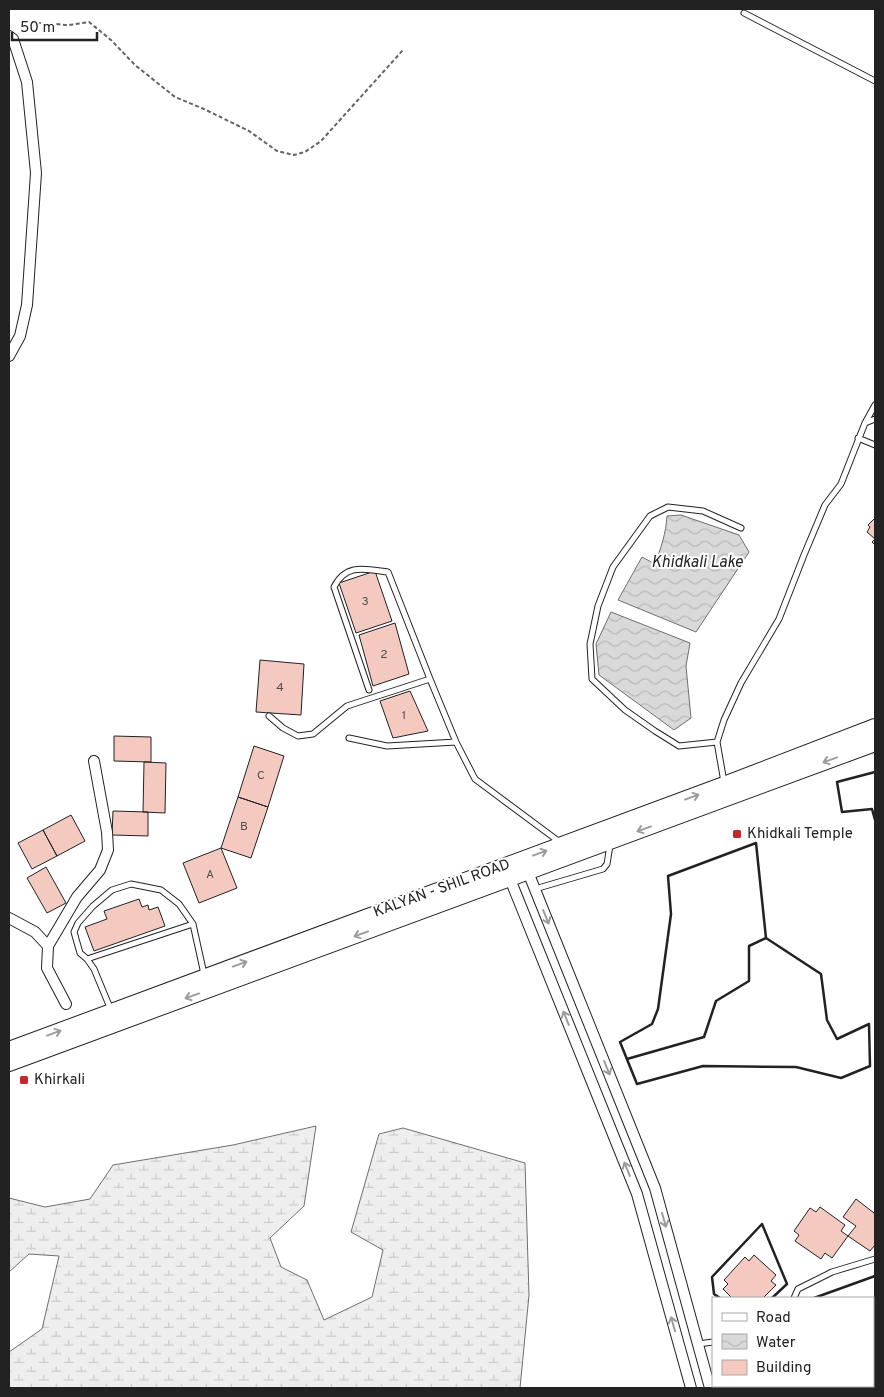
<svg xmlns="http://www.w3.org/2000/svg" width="884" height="1397" viewBox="0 0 884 1397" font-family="Overpass,sans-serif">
	<defs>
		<pattern id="wetland-marsh" width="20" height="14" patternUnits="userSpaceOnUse" patternTransform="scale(1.25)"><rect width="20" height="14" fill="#eee"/><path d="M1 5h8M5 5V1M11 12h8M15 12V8" fill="none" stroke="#ccc"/></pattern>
		<pattern id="water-waves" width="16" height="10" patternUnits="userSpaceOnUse" patternTransform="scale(1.25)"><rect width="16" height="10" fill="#d9d9d9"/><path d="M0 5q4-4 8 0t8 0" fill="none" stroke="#bababa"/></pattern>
	</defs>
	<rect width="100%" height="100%" fill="#fff"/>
	<path fill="url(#wetland-marsh)" stroke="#6f6f6f" d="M316,1126L304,1206L270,1238L281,1267L307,1280L324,1320L372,1297L383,1250L351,1232L379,1134L403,1128L525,1163L529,1295L520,1388H9V1352L42,1329L59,1256L29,1254L9,1272V1198L45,1207L90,1199L113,1165L233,1145Z"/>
	<path fill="url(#water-waves)" stroke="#6f6f6f" d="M681,515L739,535L749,552L696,632L618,600L642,557L655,564C661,548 666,533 667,516Z
		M611,612L690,643L686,666L691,718L674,730L599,675L596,644Z"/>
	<path fill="#f3c9c0" stroke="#222" d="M875,518V545L872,542L875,539L867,532L870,527L868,525Z
		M375,571L392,621L356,633L339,583Z
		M395,623L409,674L373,686L359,635Z
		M260,660L304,664L301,715L256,712Z
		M410,691L428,731L393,738L380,701Z
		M114,736L151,737V762L114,761Z
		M254,746L284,756L268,807L238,797Z
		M144,762L166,763L165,813L143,812Z
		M238,797L268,807L251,858L221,848Z
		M113,811L148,812V836L112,835Z
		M71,815L85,841L57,856L43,830Z
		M43,830L57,856L32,869L18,843Z
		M221,848L237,888L199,903L183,863Z
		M46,867L66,903L47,913L27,878Z
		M139,899L142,907L148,905L149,910L158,907L165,926L94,951L85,927L107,919L104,911Z
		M856,1199L874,1213L875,1211V1245L870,1251L848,1236L856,1226L843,1217Z
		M820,1207L845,1225L841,1231L848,1236L832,1258L825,1253L821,1259L795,1241L799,1235L794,1231L810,1208L816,1212Z
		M754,1255L776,1275L771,1281L776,1285L763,1298H732L723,1289L728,1284L724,1280L745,1257L749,1261Z"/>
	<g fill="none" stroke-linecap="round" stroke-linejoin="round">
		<g stroke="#222" stroke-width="7">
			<path id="service" d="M744,13L875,81
				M865,423L875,419
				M858,438L875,445
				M369,690L334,587C346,563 365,569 388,572L430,679L456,742
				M269,716L283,728L298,736L313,734L347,706L430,679
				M349,738L387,746L456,742L475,779L561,843
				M717,742L679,746L655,731L625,710L592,679L590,644L598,606L613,567L650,516L668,507L703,511L741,528
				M724,782L717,742L724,720L741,683L779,619L804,555L825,505L841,484L865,423L875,405
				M535,889L603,869L607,864L610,845
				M87,959L193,924
				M111,1010L94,969L87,959L80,953L74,932L78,923L93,906L112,890L131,884L161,890L179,904L193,924L204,974
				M794,1298L798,1289L832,1272L875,1259
				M698,1344L713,1342
				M825,1386L826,1388"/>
		</g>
		<g stroke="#222" stroke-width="12">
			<path id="minor" d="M9,36L13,39L27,82L36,173L27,305L20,336L9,356
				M528,872L655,1188L710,1388
				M510,879L637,1194L691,1388
				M9,918L35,932L48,946
				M66,1004L47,968L48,946L77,897L100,870L108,850L107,832L94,761"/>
		</g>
		<g stroke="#222" stroke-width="18">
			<path id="primary" d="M9,1050L724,785L875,727
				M9,1063L875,743"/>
		</g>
		<path stroke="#646464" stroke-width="2" stroke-dasharray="4 2.5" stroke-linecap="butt" d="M20,32C32,18 50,24 65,25C73,25 81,23 89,22L111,40L135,65L175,97L204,109L249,131L277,151L294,155L305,152L321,141L403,50"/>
		<use href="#service" stroke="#fff" stroke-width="5"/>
		<use href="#minor" stroke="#fff" stroke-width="10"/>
		<use href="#primary" stroke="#fff" stroke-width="16"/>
		<path stroke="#222" stroke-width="2.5" d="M875,772L837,782L842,812L872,809L875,820
			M756,843L766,938L821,974L827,1020L837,1039L869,1024L870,1066L841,1078L796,1067L703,1066L637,1084L620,1042L652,1024L658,1009L671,914L668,876Z
			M627,1059L704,1037L716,1001L749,981V946L766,938
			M720,1298L714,1294L712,1277L762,1224L787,1284L772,1298
			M814,1298L875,1276
			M873,1346L875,1343
			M873,1378H875
			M839,1386L840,1388"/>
	</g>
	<defs><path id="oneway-shaft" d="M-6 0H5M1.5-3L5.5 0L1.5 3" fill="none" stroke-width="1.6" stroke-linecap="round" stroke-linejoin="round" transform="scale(1.25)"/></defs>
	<g stroke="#9c9c9c">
		<use href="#oneway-shaft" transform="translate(830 760) rotate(160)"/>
		<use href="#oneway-shaft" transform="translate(692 797) rotate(-20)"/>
		<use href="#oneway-shaft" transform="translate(644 829) rotate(160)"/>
		<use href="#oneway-shaft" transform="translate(540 853) rotate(-20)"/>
		<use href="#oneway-shaft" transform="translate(546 917) rotate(68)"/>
		<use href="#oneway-shaft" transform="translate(361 934) rotate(160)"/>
		<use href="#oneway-shaft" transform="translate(240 964) rotate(-20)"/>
		<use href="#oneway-shaft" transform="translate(192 996) rotate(160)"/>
		<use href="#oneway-shaft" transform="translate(566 1018) rotate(-112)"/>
		<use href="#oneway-shaft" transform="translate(54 1033) rotate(-20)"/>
		<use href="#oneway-shaft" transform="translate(607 1068) rotate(68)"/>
		<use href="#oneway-shaft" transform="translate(627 1169) rotate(-112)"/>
		<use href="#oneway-shaft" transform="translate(664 1220) rotate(74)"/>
		<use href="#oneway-shaft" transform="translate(673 1324) rotate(-106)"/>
	</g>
	<g fill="#c62828" stroke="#fff" stroke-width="2">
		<rect x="732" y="829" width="10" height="10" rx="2.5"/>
		<rect x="19" y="1075" width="10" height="10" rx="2.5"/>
	</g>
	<g text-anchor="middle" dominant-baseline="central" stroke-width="4" stroke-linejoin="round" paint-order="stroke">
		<g font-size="12" fill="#564c4a">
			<text x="365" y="602">3</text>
			<text x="384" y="655">2</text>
			<text x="280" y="688">4</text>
			<text x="404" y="716">1</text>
			<text x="261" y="776">C</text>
			<text x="244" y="827">B</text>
			<text x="210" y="875">A</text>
		</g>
		<g font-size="15" fill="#222" stroke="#fff" text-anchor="start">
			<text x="747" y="834">Khidkali Temple</text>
			<text x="34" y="1080">Khirkali</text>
		</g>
		<g font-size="15" fill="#222" stroke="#fff">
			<text transform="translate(442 889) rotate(-20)">KALYAN - SHIL ROAD</text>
		</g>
		<g font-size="16" font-style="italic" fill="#222" stroke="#fff">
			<text x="697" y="563">Khidkali Lake</text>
		</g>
	</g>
	<rect width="884" height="1397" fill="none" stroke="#222222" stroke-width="20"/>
	<rect x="712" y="1297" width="162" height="90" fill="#ffffff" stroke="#a7a7a7"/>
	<rect x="722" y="1313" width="25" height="8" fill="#ffffff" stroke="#a7a7a7"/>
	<text x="756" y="1322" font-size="15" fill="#222222">Road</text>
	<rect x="722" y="1334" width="25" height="15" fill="url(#water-waves)" stroke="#a7a7a7"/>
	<text x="756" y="1347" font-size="15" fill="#222222">Water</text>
	<rect x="722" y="1360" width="25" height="15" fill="#f3c9c0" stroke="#a7a7a7"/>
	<text x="756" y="1372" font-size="15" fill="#222222">Building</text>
	<path d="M12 32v8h85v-8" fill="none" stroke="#222222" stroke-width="2.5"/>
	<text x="20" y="32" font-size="15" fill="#222222" stroke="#ffffff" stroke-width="4" paint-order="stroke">50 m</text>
</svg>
